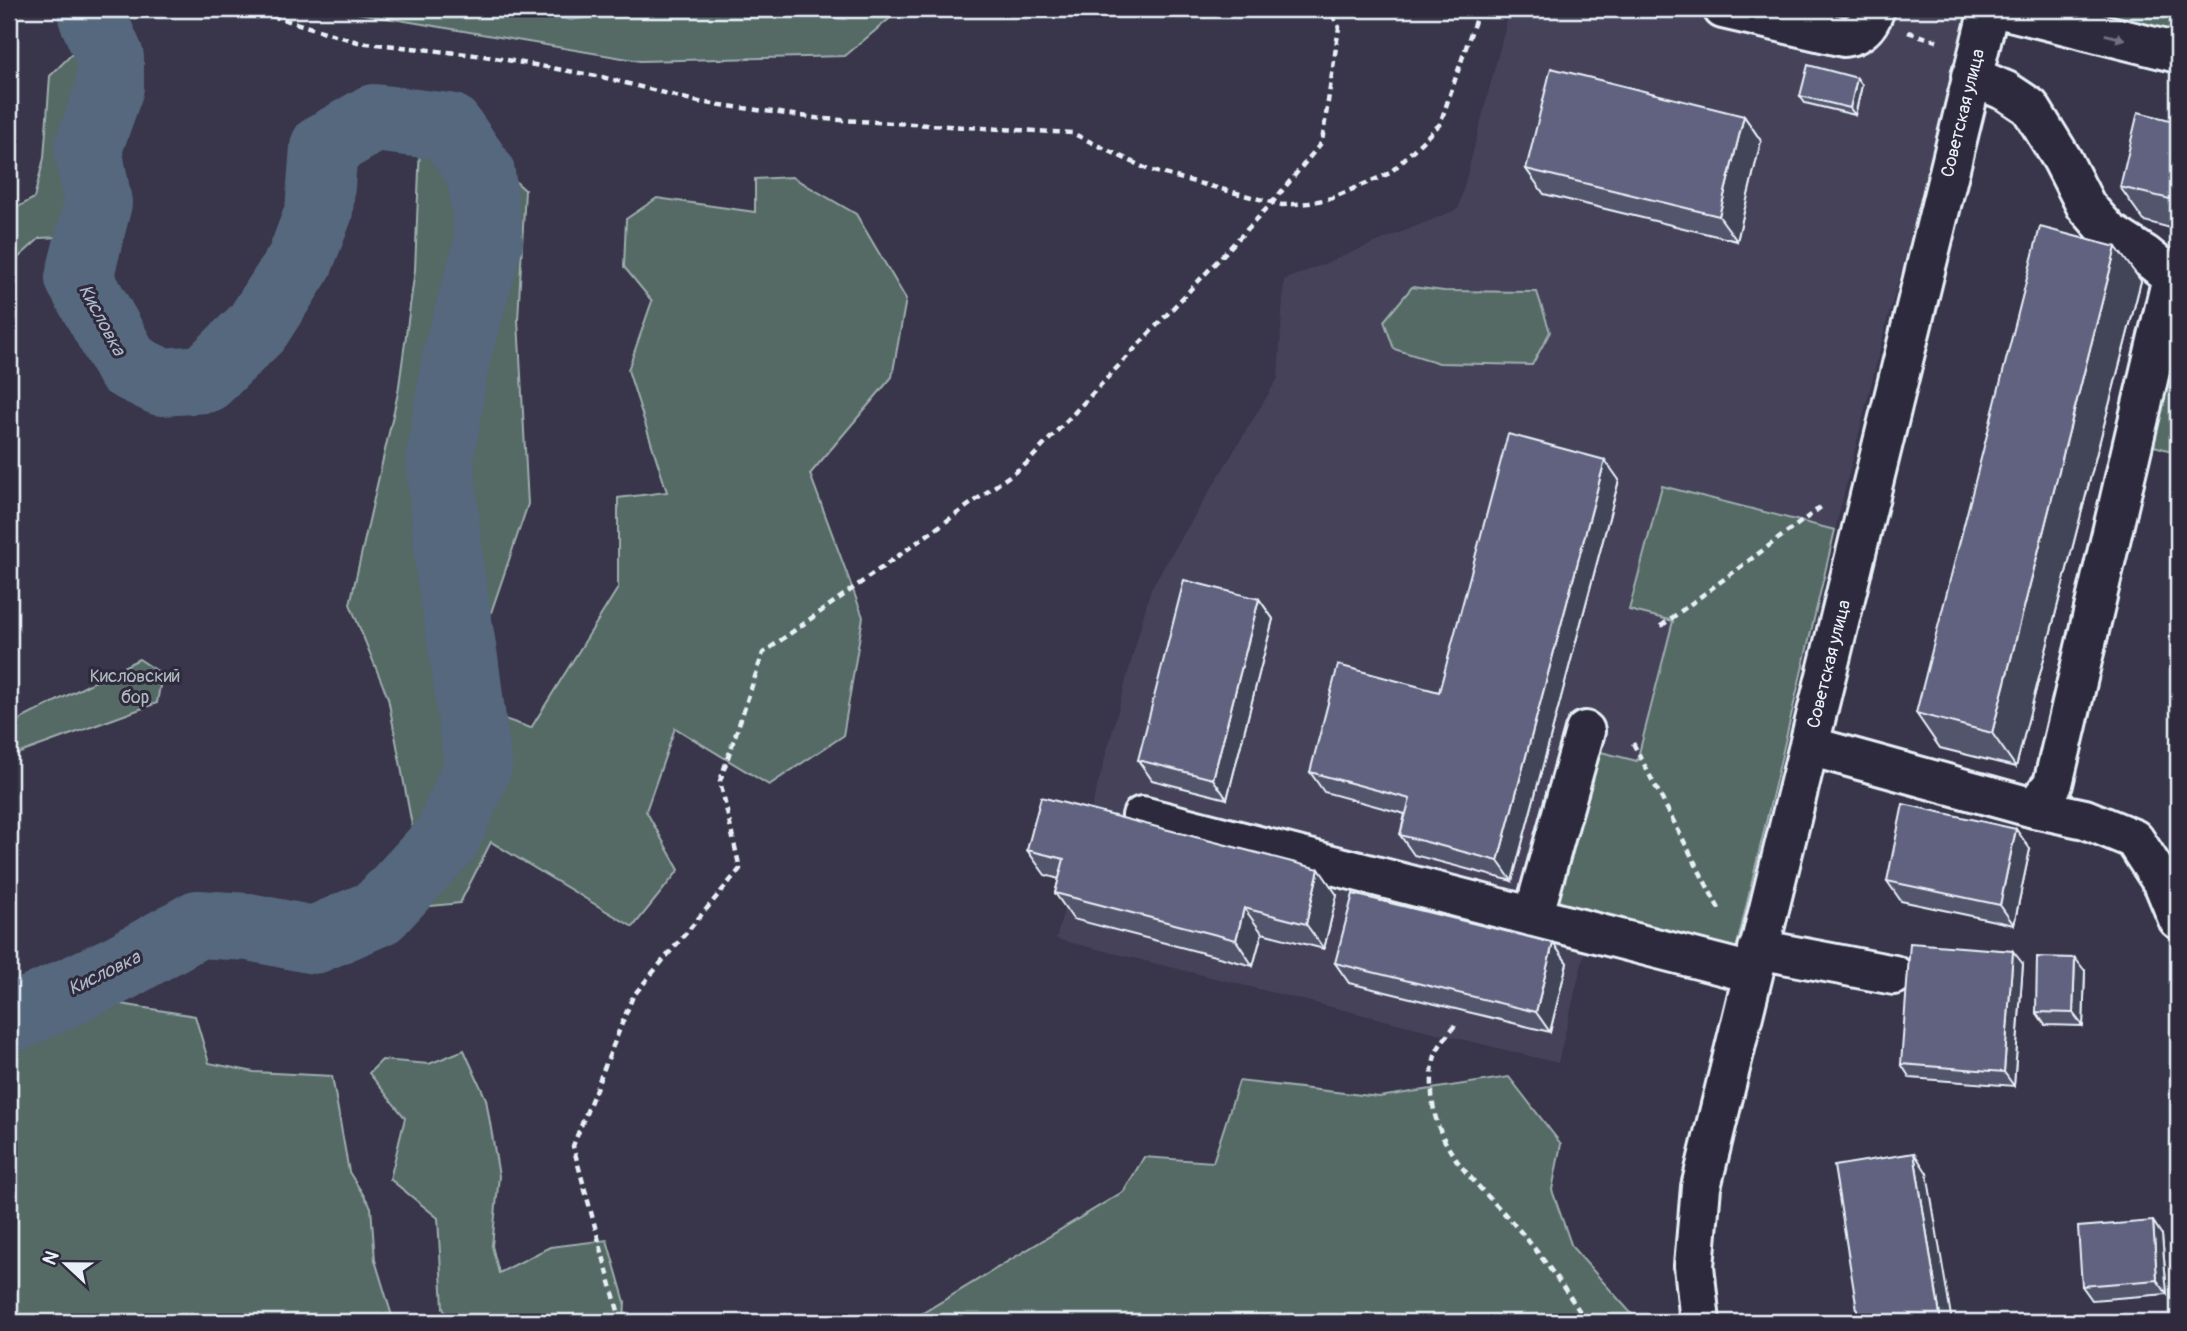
<svg xmlns="http://www.w3.org/2000/svg" width="2187" height="1331" viewBox="0 0 2187 1331" font-family="Pangolin,sans-serif">
	<rect width="100%" height="100%" fill="#39354a"/>
	<filter id="ink" filterUnits="userSpaceOnUse"><feTurbulence type="fractalNoise" baseFrequency=".0143" numOctaves="2"/><feDisplacementMap in="SourceGraphic" scale="14" xChannelSelector="R" yChannelSelector="G"/><feConvolveMatrix kernelMatrix="1 2 1 2 8 2 1 2 1" color-interpolation-filters="sRGB"/></filter>
	<g filter="url(#ink)">
		<path fill="#45425a" d="M1510,9H1955L1963,21L1964,36L1961,58L1886,325L1835,530L1735,954L1593,918L1558,1063L1056,939L1151,588L1278,378L1284,280L1458,209Z"/>
		<path fill="#546a65" stroke="#9eaeae" stroke-width="2" d="M346,9H901L845,56L640,61L358,13Z
			M2083,9H2178V32Z
			M72,54L96,72L78,236L40,238L9,266V212L34,198L44,158L50,76Z
			M449,122L525,190L518,320L528,504L480,645L484,712L531,728L618,588V498L667,492L628,370L652,301L624,267L626,219L657,198L755,212V179L792,177L856,214L906,299L892,377L810,474L863,617L843,736L769,785L675,728L646,811L679,870L633,927L491,842L460,903L422,907L421,873L388,698L350,604L398,393L415,270L420,145Z
			M1412,287L1444,291L1537,292L1550,332L1532,365L1439,363L1394,349L1384,321Z
			M2178,316V453L2144,443Z
			M1662,486L1835,530L1735,954L1553,907L1593,750L1637,761L1673,621L1629,610Z
			M139,659L162,674L157,703L9,757V725Z
			M102,1001L195,1016L209,1063L254,1072L332,1076L349,1172L371,1207L375,1260L392,1316L398,1322H9V1043L46,1029Z
			M464,1050L486,1099L499,1176L492,1246L499,1273L550,1247L607,1240L625,1302L624,1322H449L443,1308L438,1218L390,1179L405,1118L369,1073L382,1060L429,1064Z
			M1509,1077L1561,1144L1552,1190L1572,1247L1639,1322H908L1124,1191L1144,1157L1213,1162L1239,1081L1379,1097Z"/>
		<path fill="#54677e" stroke="#8f9eaf" stroke-width="2" d="M520,9H643L571,20Z
			M695,9H837L845,19L782,13Z"/>
		<g fill="none" stroke-linecap="round" stroke-linejoin="round">
			<path stroke="#54677e" stroke-width="68" d="M9,1018L18,1016L120,968L198,924L249,927L314,940L379,912L447,838L478,766L465,665L450,572L440,459L456,357L489,242L481,173L449,127L374,118L324,147L319,211L300,261L257,328L205,379L161,382L128,366L79,278L98,203L88,149L110,87V57L92,16L93,9"/>
			<g stroke="#e8f1f8" stroke-width="44">
				<path id="minor" d="M1723,9L1844,37C1861,35 1869,25 1875,9
					M2002,9L2178,53
					M1971,76L2006,91L2030,107L2062,159L2086,206L2109,232L2145,255L2172,277
					M1809,746L2034,808L2085,819L2134,839L2164,885L2178,919
					M2034,808L2053,784L2172,277L2178,279
					M1142,816L1752,973
					M1533,917L1585,731
					M1758,949L1894,975
					M1700,1322L1694,1266L1701,1187L1989,9"/>
			</g>
			<path stroke="#e8f1f8" stroke-width="4.5" stroke-dasharray="7 5" stroke-linecap="butt" d="M249,9L358,42L484,56L602,77L699,102L823,119L1072,133L1149,170L1282,205L1309,203L1332,198L1390,173L1440,124L1479,9
				M1908,32L1937,41
				M1661,626L1821,507
				M1633,743L1720,911
				M1455,1025C1449,1034 1438,1045 1435,1056C1431,1068 1432,1081 1432,1094C1435,1155 1484,1188 1520,1231C1545,1260 1566,1291 1587,1322
				M621,1322L573,1146L633,996L740,869L720,781L763,653L1026,464L1272,203L1322,142L1339,27L1329,9"/>
			<use href="#minor" stroke="#2f2a3d" stroke-width="38"/>
		</g>
		<path fill="#53546d" stroke="#e8f1f8" stroke-width="2" d="M1862,85L1855,115L1805,103L1800,96Z
			M1744,116L1761,141L1737,241L1544,194L1526,169Z
			M2178,122V230L2144,221L2120,187Z
			M2141,281L2016,767L1940,748L1916,713Z
			M1619,480L1512,881L1414,855L1400,835L1405,814L1324,792L1310,772L1439,692Z
			M1259,599L1273,619L1227,799L1152,780L1138,760Z
			M2030,849L2014,925L1901,901L1887,881Z
			M1027,850L1337,895L1324,949L1262,933L1253,966L1073,919L1055,893L1059,879L1045,875Z
			M1553,943L1567,963L1550,1032L1349,983L1335,963Z
			M2023,964L2014,1086L1910,1078L1901,1064Z
			M2085,971L2083,1026L2045,1025L2036,1012Z
			M2162,1235L2167,1294L2092,1300L2082,1286Z"/>
		<path fill="#434559" stroke="#e8f1f8" stroke-width="2" d="M1857,78L1862,85L1855,115L1850,108Z
			M1744,116L1761,141L1737,241L1719,216Z
			M2116,247L2141,281L2016,767L1992,733Z
			M1605,460L1619,480L1512,881L1498,861Z
			M1259,599L1273,619L1227,799L1213,779Z
			M2016,829L2030,849L2014,925L2000,905Z
			M1319,869L1337,895L1324,949L1306,924Z
			M1244,908L1262,933L1253,966L1236,940Z
			M1553,943L1567,963L1550,1032L1536,1012Z
			M2013,951L2023,964L2014,1086L2004,1072Z
			M2075,958L2085,971L2083,1026L2073,1013Z
			M1914,1153L1927,1173L1952,1322H1941Z
			M2153,1221L2162,1235L2167,1294L2157,1280Z"/>
		<path fill="#60627f" stroke="#e8f1f8" stroke-width="2" d="M1808,65L1857,78L1850,108L1800,96Z
			M1551,68L1744,116L1719,216L1526,169Z
			M2138,112L2178,122V201L2120,187Z
			M2040,227L2116,247L1992,733L1916,713Z
			M1508,434L1605,460L1498,861L1400,835L1410,799L1310,772L1338,665L1439,692Z
			M1184,580L1259,599L1213,779L1138,760Z
			M1041,797L1319,869L1306,924L1244,908L1236,940L1055,893L1064,859L1027,850Z
			M1903,804L2016,829L2000,905L1887,881Z
			M1353,894L1553,943L1536,1012L1335,963Z
			M1910,943L2013,951L2004,1072L1901,1064Z
			M2037,957L2075,958L2073,1013L2036,1012Z
			M1914,1153L1941,1322H1859L1834,1166Z
			M2153,1221L2157,1280L2082,1286L2078,1227Z"/>
		<defs><path id="oneway-solid" d="M-6-.8H1V-3.2L6.5 0L1 3.2V.8H-6Z" transform="scale(1.75)"/></defs>
		<use fill="#70707e" href="#oneway-solid" transform="translate(2115 37) rotate(14)"/>
	</g>
	<g text-anchor="middle" dominant-baseline="central" stroke-width="6" stroke-linejoin="round" paint-order="stroke">
		<g font-size="18" fill="#e8f1f8" stroke="#2f2a3d">
			<text transform="translate(1963 113) rotate(-76)">Советская улица</text>
			<text transform="translate(1829 664) rotate(-76)">Советская улица</text>
		</g>
		<g font-size="18" fill="#adbbbd" stroke="#2f2a3d">
			<text x="135" y="676">Кисловский<tspan x="135" dy="21">бор</tspan></text>
		</g>
		<g font-size="19" font-style="italic" fill="#adbac7" stroke="#2f2a3d">
			<text transform="translate(102 320) rotate(62)">Кисловка</text>
			<text transform="translate(104 973) rotate(-26)">Кисловка</text>
		</g>
	</g>
	<rect width="2187" height="1331" fill="none" stroke="#2f2a3d" stroke-width="35"/>
	<rect x="18" y="18" width="2152" height="1296" fill="none" stroke="#e8f1f8" stroke-width="2.5" filter="url(#ink)"/>
	<g transform="translate(66 1264) rotate(292)" stroke="#2f2a3d" stroke-width="5" paint-order="stroke">
	<path d="M0-5L12 26L0 18L-12 26Z" fill="#e8f1f8"/>
	<text y="-10" font-size="19" font-weight="bold" text-anchor="middle" fill="#e8f1f8">N</text>
	</g>
</svg>
